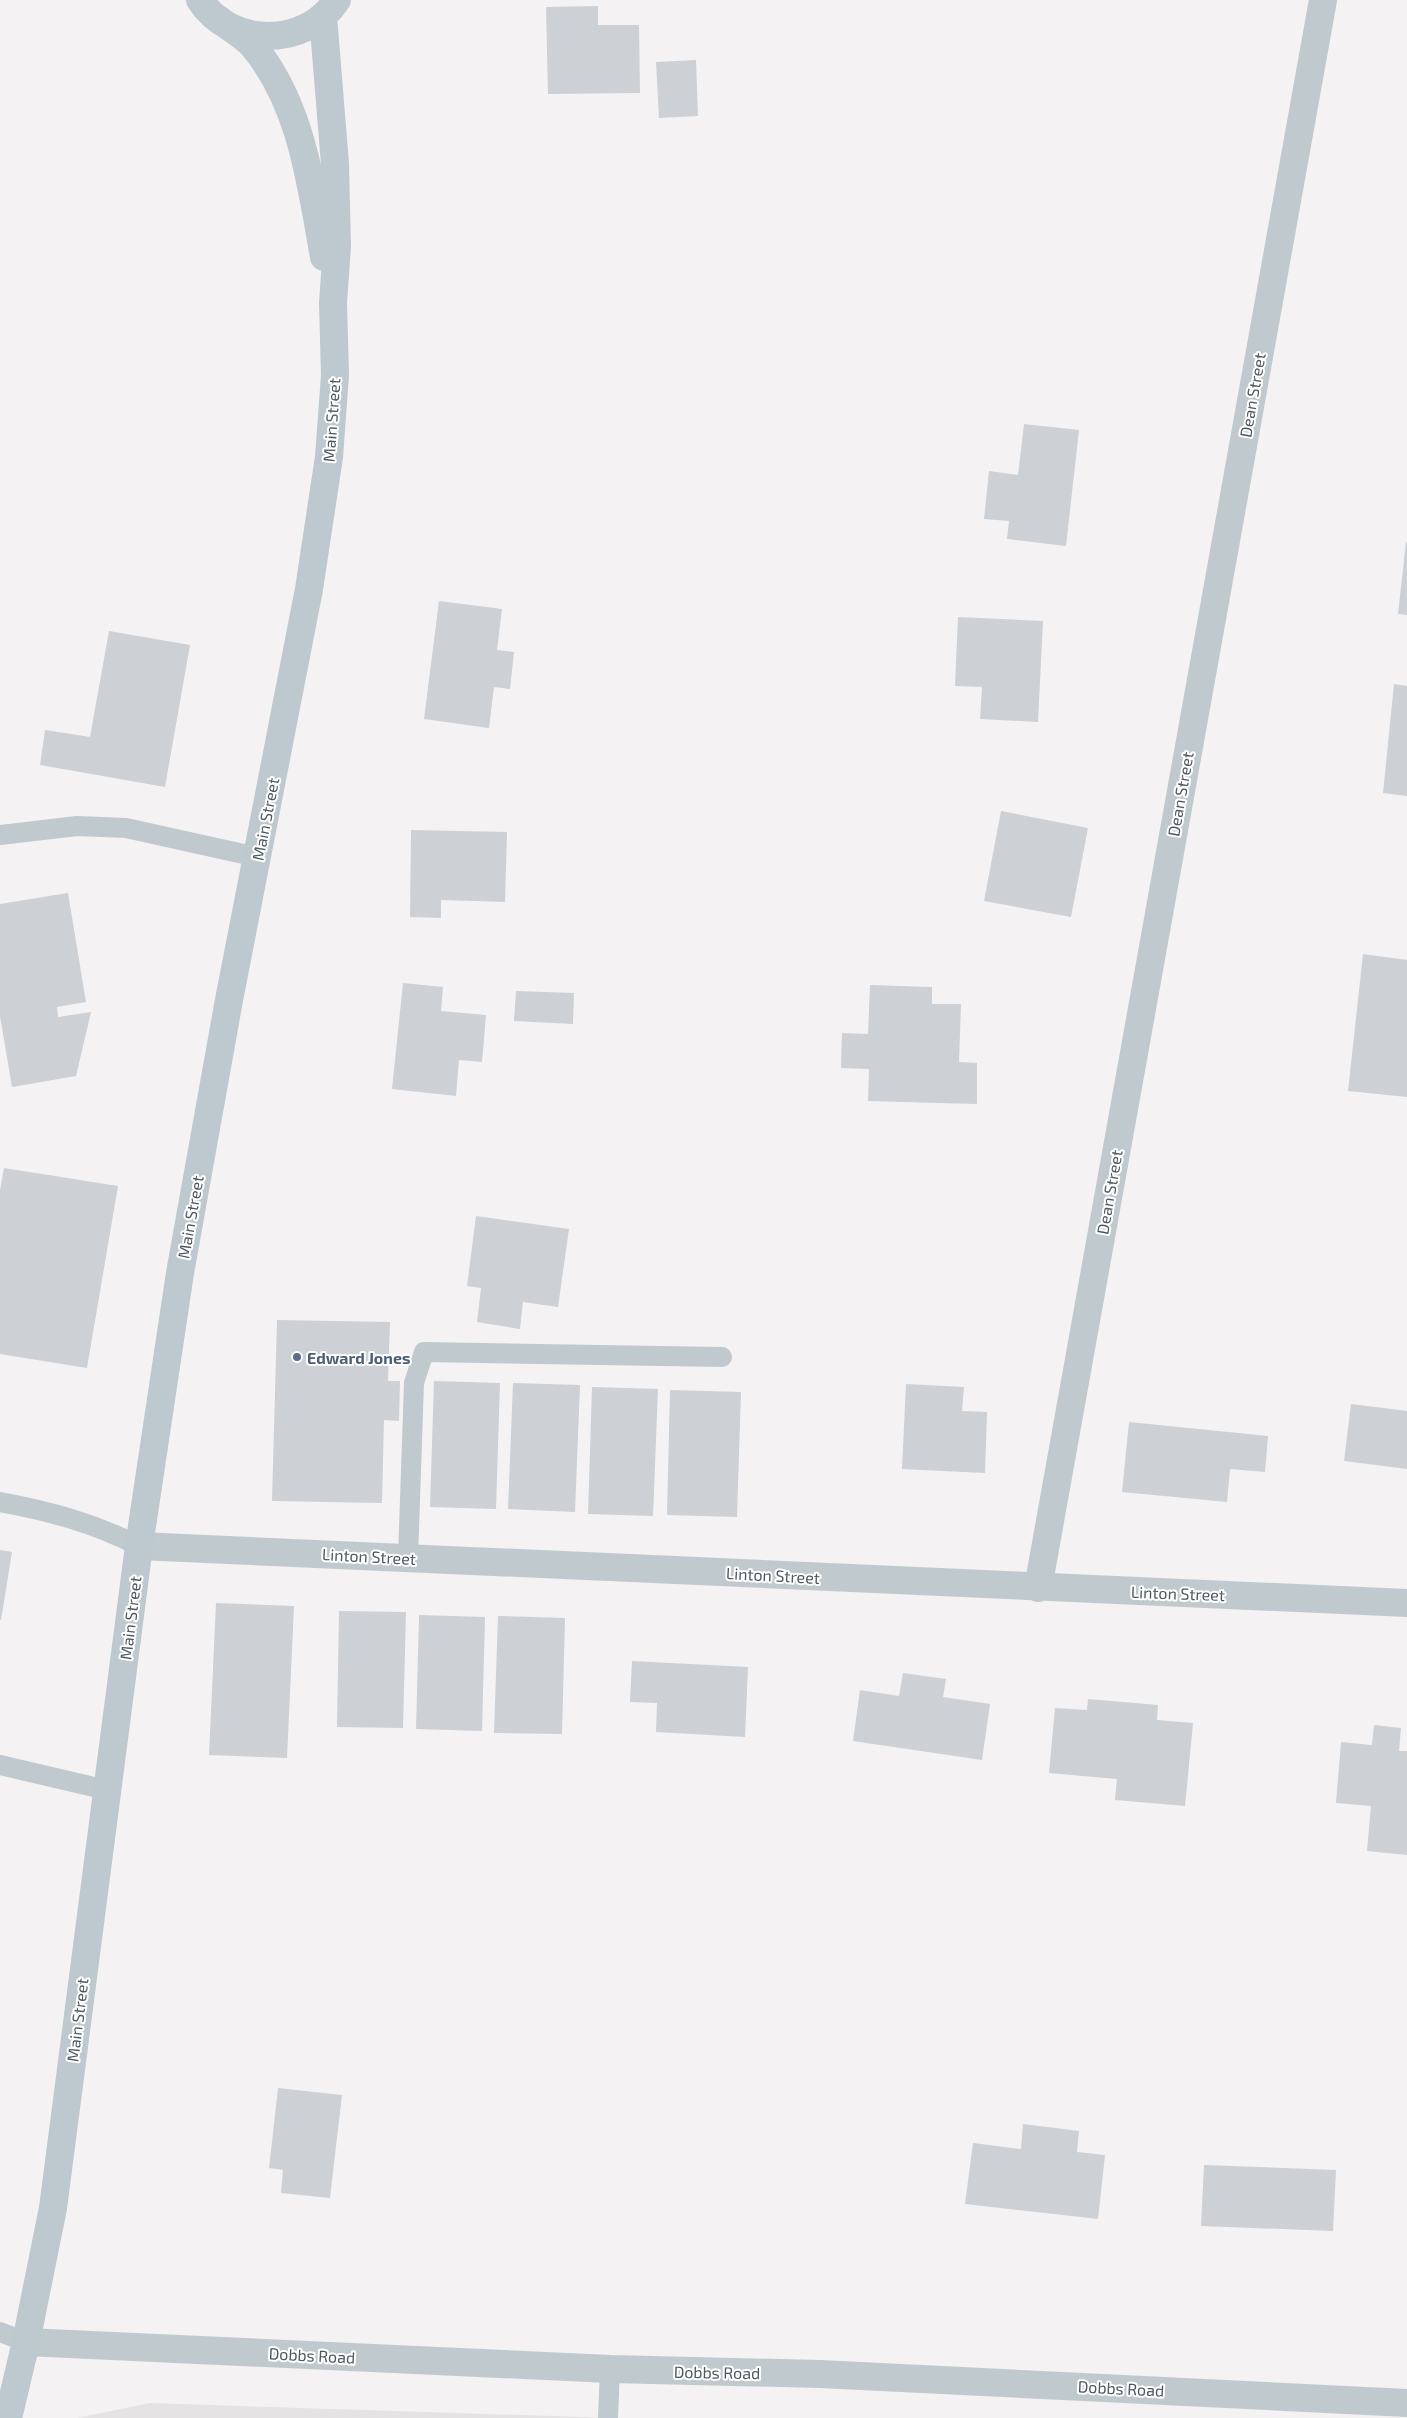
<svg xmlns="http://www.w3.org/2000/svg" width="1407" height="2418" viewBox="0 0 1407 2418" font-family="'Exo 2',sans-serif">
	<rect width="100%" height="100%" fill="#f4f2f3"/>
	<path fill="#e5e3e4" d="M150,2403L612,2418H77Z"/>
	<path fill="#cdd0d4" d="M598,6V25H639L640,93L548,94L546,7Z
		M696,60L698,116L659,118L656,62Z
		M1024,424L1079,430L1066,546L1007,539L1009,521L984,519L989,471L1018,475Z
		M1406,542H1407V615L1398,614Z
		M439,601L502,609L497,650L514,652L510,689L494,687L489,728L424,719Z
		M958,617L1043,621L1038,722L980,719L982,687L955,686Z
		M109,631L190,645L165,787L40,765L45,730L90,737Z
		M1394,684L1407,686V796L1383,793Z
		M1001,811L1088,828L1071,917L984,901Z
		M411,830L507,832L505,902L441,900V918L410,917Z
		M68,893L86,1002L57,1007L58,1017L91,1012L76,1076L12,1087L0,1016V904Z
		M1363,954L1407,960V1097L1348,1091Z
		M403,983L443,987L441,1011L486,1015L482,1062L459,1060L456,1096L392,1089Z
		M870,985L932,987V1004H961L959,1062L977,1063V1104L868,1101L869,1069L841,1068L842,1033L868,1034Z
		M516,991L574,993L573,1024L514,1021Z
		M4,1168L118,1186L87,1368L0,1354V1190Z
		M476,1216L569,1229L558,1307L523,1302L520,1329L477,1322L481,1288L467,1286Z
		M277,1320L390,1322L388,1381H400L399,1421L384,1420L382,1503L272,1501Z
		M434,1381L500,1383L496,1509L430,1507Z
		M513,1383L580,1385L575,1512L508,1509Z
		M906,1384L964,1387L962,1411L987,1412L985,1473L902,1469Z
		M592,1387L658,1389L653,1516L588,1514Z
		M670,1390L741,1392L737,1517L667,1515Z
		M1351,1404L1407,1411V1469L1344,1461Z
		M1129,1422L1268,1436L1265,1472L1230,1469L1227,1502L1122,1492Z
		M0,1550L12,1552L1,1620H0Z
		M216,1603L294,1606L287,1758L209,1755Z
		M339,1611L406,1612L403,1728L337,1727Z
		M419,1615L485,1617L482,1731L416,1729Z
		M498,1616L565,1618L562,1734L494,1733Z
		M632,1661L748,1667L745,1737L656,1732L657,1703L630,1702Z
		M903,1673L946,1679L943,1697L990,1704L982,1760L853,1741L860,1690L899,1696Z
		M1088,1699L1158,1705L1157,1720L1193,1723L1185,1806L1115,1800L1117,1779L1049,1773L1055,1708L1087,1710Z
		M1374,1725L1401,1728L1399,1751H1407V1855L1367,1851L1371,1806L1336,1803L1341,1742L1372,1745Z
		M278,2088L342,2095L330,2198L281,2193L283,2170L269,2168Z
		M1023,2124L1079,2131L1077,2152L1105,2155L1098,2219L965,2204L973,2143L1021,2149Z
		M1204,2165L1336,2170L1333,2231L1201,2226Z"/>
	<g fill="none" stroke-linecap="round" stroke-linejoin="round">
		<path stroke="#c0c9cd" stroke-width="20" d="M0,835L77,826L126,828L257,857
			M0,1502C50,1511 93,1523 139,1546
			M408,1558L414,1383L424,1352L722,1357
			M0,1765L107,1790
			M0,2332L26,2342
			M608,2418L610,2369"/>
		<path stroke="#c0c9cd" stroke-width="28" d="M139,1546L1407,1603
			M1038,1588L1323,0
			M26,2342L610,2369L820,2374L1407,2403"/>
		<path stroke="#bdc9ce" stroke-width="28" d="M200,0C231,48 306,48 337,0
			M217,18C228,27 244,35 253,46C302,104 311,186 324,257
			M8,2418L26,2342L53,2208L139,1546L180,1273L229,1000L309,589L329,457L335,375L333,303L337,246L335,164L323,16"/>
	</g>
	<circle fill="#5c6f8a" stroke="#fff" stroke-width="2" cx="297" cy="1357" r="5"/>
	<g text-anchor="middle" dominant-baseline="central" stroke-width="4" stroke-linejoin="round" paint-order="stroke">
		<g font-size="16" fill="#4c595e" stroke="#fff">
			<text transform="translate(1252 395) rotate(-80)">Dean Street</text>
			<text transform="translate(331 420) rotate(-86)">Main Street</text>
			<text transform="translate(1180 794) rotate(-80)">Dean Street</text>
			<text transform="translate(265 819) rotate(-79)">Main Street</text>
			<text transform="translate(1109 1192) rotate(-80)">Dean Street</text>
			<text transform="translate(190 1217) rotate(-80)">Main Street</text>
			<text transform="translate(369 1556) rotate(3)">Linton Street</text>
			<text transform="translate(773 1575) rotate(3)">Linton Street</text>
			<text transform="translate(1178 1593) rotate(2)">Linton Street</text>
			<text transform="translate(130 1618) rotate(-83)">Main Street</text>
			<text transform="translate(77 2020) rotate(-83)">Main Street</text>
			<text transform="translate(312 2355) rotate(3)">Dobbs Road</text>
			<text transform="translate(717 2372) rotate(1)">Dobbs Road</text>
			<text transform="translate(1121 2388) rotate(3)">Dobbs Road</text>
		</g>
		<g font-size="16" font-weight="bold" fill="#4e5e75" stroke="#fff" text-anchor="start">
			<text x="307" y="1357">Edward Jones</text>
		</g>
	</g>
</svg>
